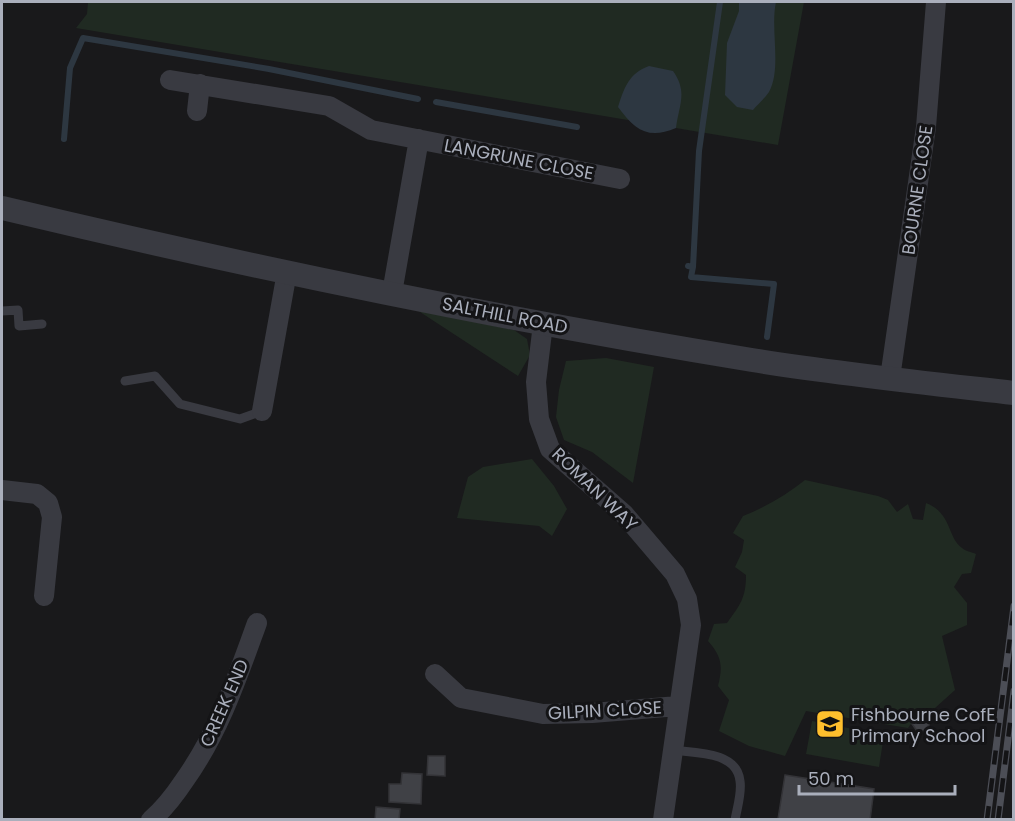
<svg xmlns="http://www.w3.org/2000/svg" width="1015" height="821" viewBox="0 0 1015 821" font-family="Poppins,sans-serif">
	<rect width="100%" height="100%" fill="#19191b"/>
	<path fill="#202a22" d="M88,2H804L778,145L76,28L87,14Z
		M417,310L514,330L527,339L530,355L518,376Z
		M606,358L654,367L633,483L592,452L564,440L556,417L559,390L566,361Z
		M532,459L554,486L567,509L552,536L539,526L457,518L468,477L483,467Z
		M805,480L878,496L888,500L897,512L908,504L913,519L923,520L926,503C952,513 947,537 962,548C965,551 972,552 976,554L971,573L962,574L954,587L967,603V625L942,636L955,690L925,717H916L908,728L806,711L785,756L749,746L719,731L729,700L718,686C723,666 722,657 708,641L714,624L727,623C740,605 746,598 746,575L735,567L742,552L744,540L733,533L743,516C766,507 786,495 805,480Z
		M812,721L884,735L879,767L806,754Z"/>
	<path fill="#2d3741" d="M739,2H776C770,29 782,68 769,92C765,98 758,104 753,110L737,107L725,95L727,43L739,11Z
		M649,66L673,71C688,92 679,105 676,128C648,140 635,130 618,107C624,88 629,73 649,66Z"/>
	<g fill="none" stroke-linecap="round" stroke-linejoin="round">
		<path stroke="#2d3741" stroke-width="6" d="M436,102L577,127
			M64,139L70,68L83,38L269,69L418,99
			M688,266L693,267L699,151L720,2
			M693,267L691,277L774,284L767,337"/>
	</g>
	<path fill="#404146" stroke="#333337" stroke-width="1.5" d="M916,717H925L929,725L924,732L917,731L912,724Z
		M428,756H445V776L427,775Z
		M402,773L422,774L421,804L389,802V784H401Z
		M785,775L874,789L870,820L778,819Z
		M376,807L400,809L399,820H375Z"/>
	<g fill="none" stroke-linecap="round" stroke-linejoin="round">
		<path stroke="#393a41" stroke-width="9" d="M2,311L18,310L19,326L42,324
			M125,381L155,376L180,404L240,419L262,411
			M672,750C695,753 737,751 740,781C742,793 737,808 735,820"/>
		<path stroke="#393a41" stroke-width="20" d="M170,80L329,106L371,130L620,179
			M197,111L200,84
			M392,293L419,139
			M543,324L536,382L539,419L550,449L624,514L675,574L687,599L691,625L663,820
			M890,378L926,127L936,2
			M262,411L287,272
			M2,490L37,494L48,503L52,517L44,596
			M435,674L461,698L543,714L592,713L678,706
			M151,820C165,808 174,796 184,781C219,732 237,678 257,623"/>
		<path stroke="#393a41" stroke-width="24" d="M2,208C249,267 500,319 752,360C839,374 926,383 1014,393"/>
		<g stroke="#4c4e56" stroke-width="7">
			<path id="rail" d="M987,820L1014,606
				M998,820L1014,691"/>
		</g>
		<use href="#rail" stroke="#141416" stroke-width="4.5" stroke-dasharray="14" stroke-linecap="butt"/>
	</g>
	<defs>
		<g id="school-square" transform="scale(1.5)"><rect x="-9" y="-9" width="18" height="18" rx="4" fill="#ffbf2d" stroke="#141416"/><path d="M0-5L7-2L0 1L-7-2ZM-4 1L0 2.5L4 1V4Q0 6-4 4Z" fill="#111"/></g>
	</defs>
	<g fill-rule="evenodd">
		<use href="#school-square" x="830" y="724"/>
	</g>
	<g text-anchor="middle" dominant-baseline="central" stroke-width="6" stroke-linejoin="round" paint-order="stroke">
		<g font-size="18" fill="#aaafbc" stroke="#141416">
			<text transform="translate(519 159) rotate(11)">LANGRUNE CLOSE</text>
			<text transform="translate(917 190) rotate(-82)">BOURNE CLOSE</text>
			<text transform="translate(505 315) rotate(11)">SALTHILL ROAD</text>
			<text transform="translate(595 489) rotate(44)">ROMAN WAY</text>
			<text transform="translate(224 703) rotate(-66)">CREEK END</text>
			<text transform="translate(605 710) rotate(-3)">GILPIN CLOSE</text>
		</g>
		<g font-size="18" fill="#aaafbc" stroke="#141416" text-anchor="start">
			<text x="851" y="714">Fishbourne CofE<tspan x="851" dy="21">Primary School</tspan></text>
		</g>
	</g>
	<rect width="1015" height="821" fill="none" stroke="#aaafbc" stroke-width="6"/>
	<path d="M799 785v9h156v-9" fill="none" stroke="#aaafbc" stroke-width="3"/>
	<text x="808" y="785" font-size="18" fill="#aaafbc" stroke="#141416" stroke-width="4.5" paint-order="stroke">50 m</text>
</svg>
